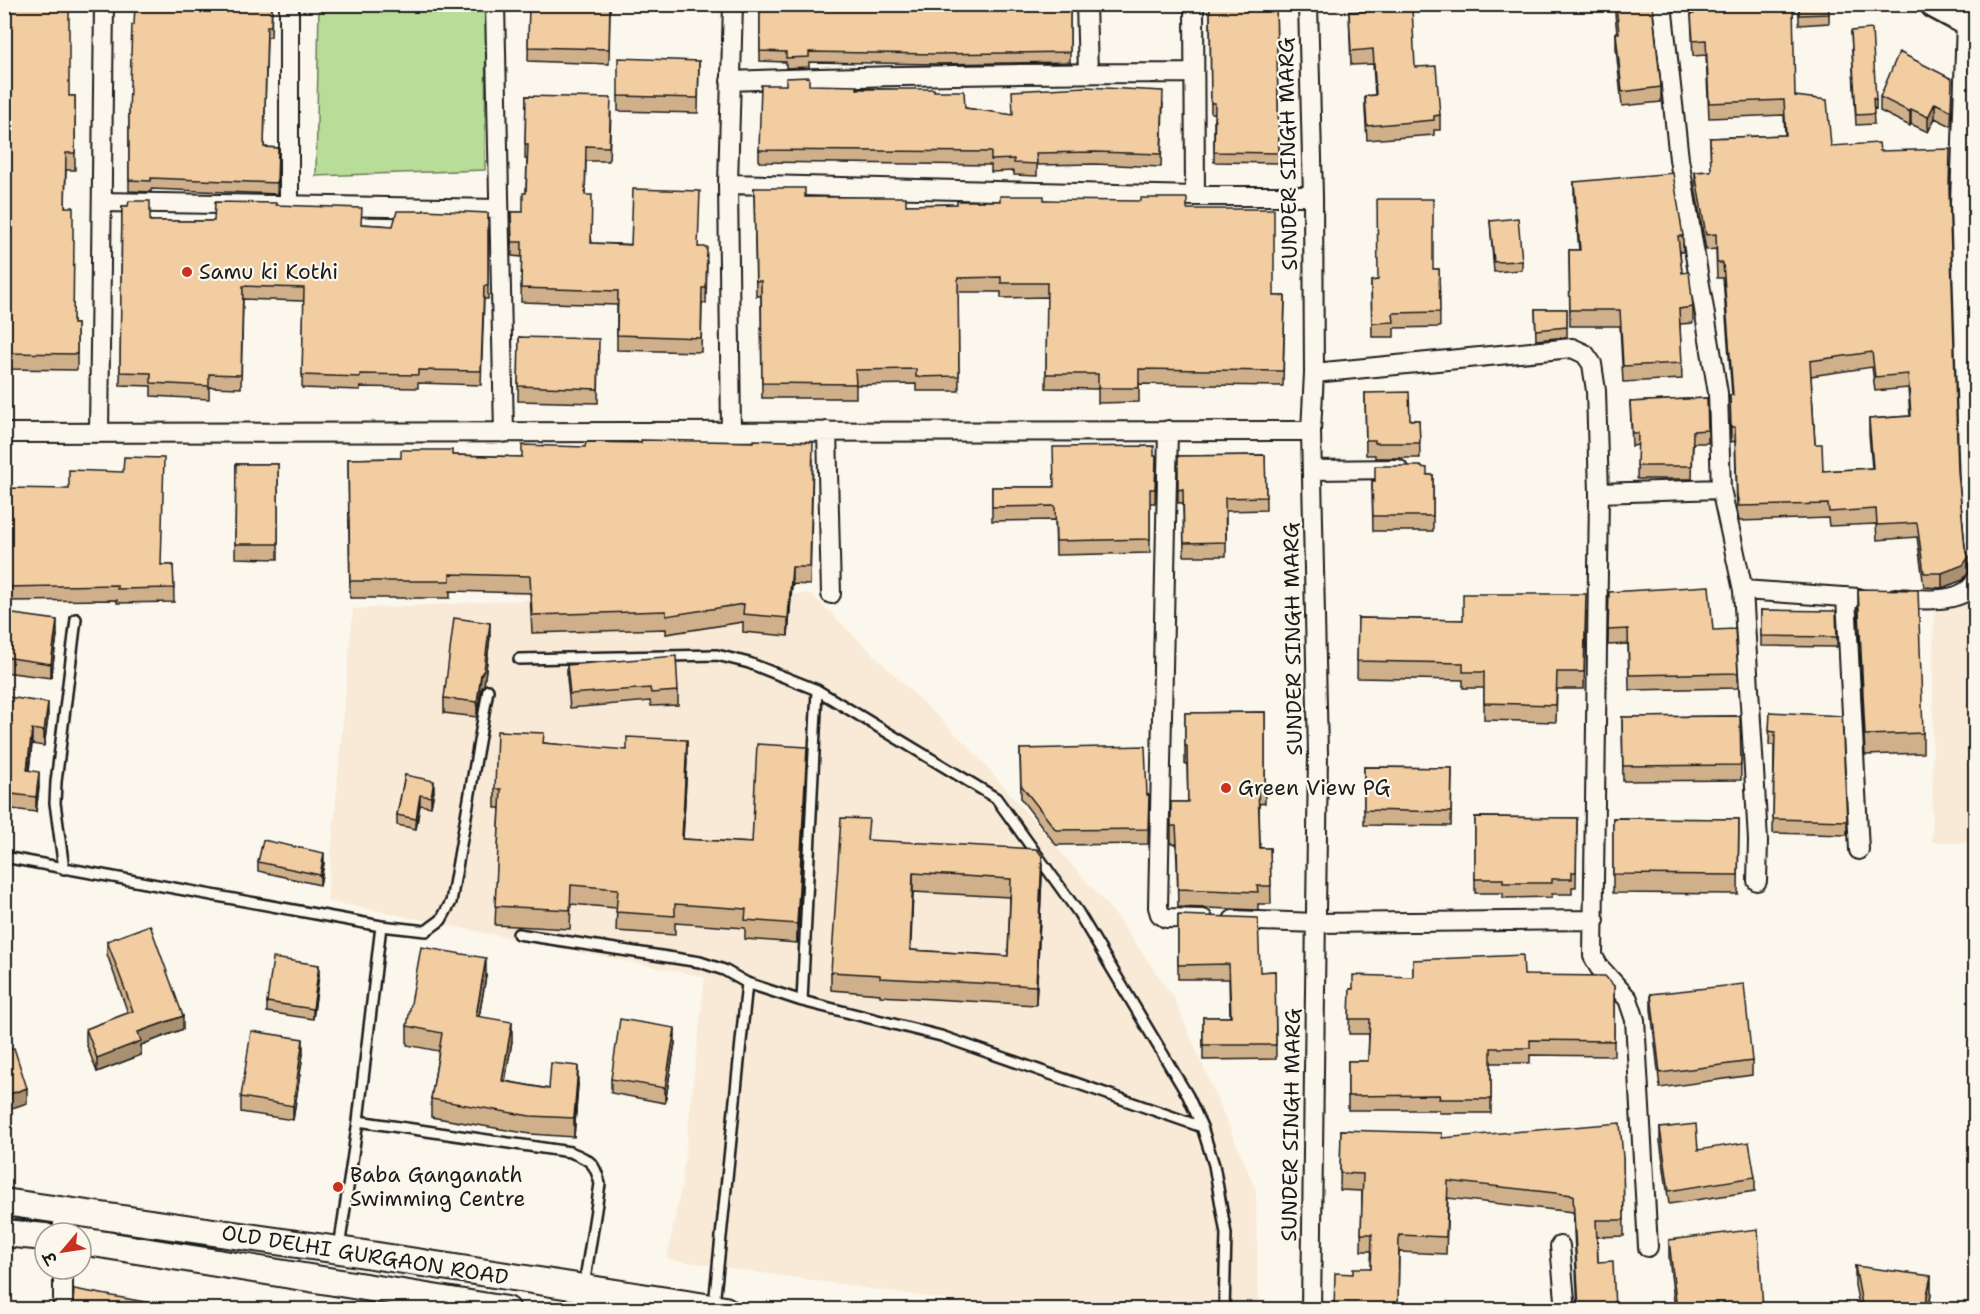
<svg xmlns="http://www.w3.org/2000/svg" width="1980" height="1314" viewBox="0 0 1980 1314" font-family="'Shantell Sans','Playpen Sans Deva',sans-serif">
	<rect width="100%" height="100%" fill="#fbf7ec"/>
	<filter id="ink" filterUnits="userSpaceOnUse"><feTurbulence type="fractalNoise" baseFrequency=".0167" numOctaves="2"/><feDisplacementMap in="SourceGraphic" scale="12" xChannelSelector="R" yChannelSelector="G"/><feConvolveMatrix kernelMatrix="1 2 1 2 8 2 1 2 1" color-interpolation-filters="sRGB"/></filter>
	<g filter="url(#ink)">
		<path fill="#f8ead6" d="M811,594L970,748L1113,912L1174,998L1256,1190L1258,1309H1009L667,1259L682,1182L705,977L327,901L353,609L579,597Z
			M1934,595H1975V843L1932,842Z"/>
		<path fill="#b8dd98" stroke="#6a7c5a" stroke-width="1.5" d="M319,5H486L485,170L316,176Z"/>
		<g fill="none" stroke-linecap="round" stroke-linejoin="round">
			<g stroke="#1c1c1c" stroke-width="14">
				<path id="service" d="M519,659L717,655L749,663L817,690L996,798L1078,912L1188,1096L1202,1127L1214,1165L1226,1234L1224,1310
					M4,857L381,926L426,931L441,920L451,902L488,690
					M64,869L55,803L56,782L76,619
					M518,934L700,962L724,970L747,983L802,1001L941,1036L1202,1127
					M802,1001L817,690
					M358,1121L570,1152C591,1160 595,1163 600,1184L584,1286
					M339,1248L358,1121L381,926
					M714,1305L747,983"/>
			</g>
			<g stroke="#1c1c1c" stroke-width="22">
				<path id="minor" d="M495,4L504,433
					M1086,4L1088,73
					M1194,4L1195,196
					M1308,4L1313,196L1314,373L1311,431L1318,753L1311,1310
					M1662,4L1679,159L1718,393L1721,489L1743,590L1755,787L1758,841L1757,881
					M1966,21L1960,203L1969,485L1976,562
					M730,81C885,75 1039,73 1194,73
					M728,184L1195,196H1313
					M102,202L499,209
					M289,205V4
					M1314,373L1572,348L1585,354L1592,364L1596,391L1599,493L1593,956L1599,967L1628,999L1635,1020L1648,1247
					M1168,430L1158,907L1160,914L1166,918L1203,919
					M827,431L831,594
					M731,432L728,184L733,4
					M4,433L1311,431
					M99,433L104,4
					M1313,470L1398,469
					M1599,493L1721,489
					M1743,590L1858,598
					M1846,597L1859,850
					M1895,598C1918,599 1964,606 1976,580
					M1233,920L1316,923L1595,920
					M63,1211V1233
					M1560,1246L1566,1310
					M63,1310V1269
					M580,1310L584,1289"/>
			</g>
			<g stroke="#1c1c1c" stroke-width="30">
				<path id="secondary" d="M4,1202L339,1250L725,1310
					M4,1233L45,1237
					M81,1241L507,1310"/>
			</g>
			<g stroke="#1c1c1c" stroke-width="33">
				<path id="primary" d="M1935,4L1976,26"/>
			</g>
			<use href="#service" stroke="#fbf7ec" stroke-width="9"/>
			<use href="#minor" stroke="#fbf7ec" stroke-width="18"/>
			<use href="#secondary" stroke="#fbf7ec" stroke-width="26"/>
			<use href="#primary" stroke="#fbf7ec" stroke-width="28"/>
		</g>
		<path fill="#d0b08b" stroke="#1c1c1c" stroke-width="1.5" fill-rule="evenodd" d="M4,4L69,96H75V170H66L65,207L73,324H77V370L4,369Z
			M272,4L271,37H267L264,147L278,148L277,194L151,189V192L129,191V115L134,25Z
			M529,4H610L609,64L528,61Z
			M760,4H1070V62L936,64L809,62V67L786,68V62L760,61Z
			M1210,4H1276L1279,163L1214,162V113H1211Z
			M1614,4H1652L1661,87V102L1622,106L1616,48V33H1617Z
			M1799,4L1829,14V23L1799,25Z
			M1760,7L1795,96L1831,146L1880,151L1950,163L1949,196L1958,471L1965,548L1969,571L1963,580L1942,588L1924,587L1917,537L1877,540L1876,524L1829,526L1828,518L1739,521L1737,510L1735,441L1731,442L1730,395H1732L1723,278H1717L1716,249L1706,250L1695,187V172L1711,171L1710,138L1785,135L1784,115L1709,118L1706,55L1693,56L1691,14ZM1872,367L1875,391L1908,388L1910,416L1869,419V434L1872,468L1823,471L1815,444L1811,376Z
			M1349,12L1415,67L1440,115V130H1434V135L1367,140L1365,110V96L1375,95L1373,64L1351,65Z
			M1851,31L1876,100V109L1873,108L1874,124L1856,125Z
			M699,61L698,113L618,111V96Z
			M1976,79V336L1971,203Z
			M786,85L934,91L965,108L1012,115L1163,103L1161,167L1095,164L1037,165V176L1014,175V171L991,172V165L759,162V150Z
			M1952,93L1951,126L1935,118L1928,132L1911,124L1910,126L1880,111V97Z
			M526,96L611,113L609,161H586L585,195L592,243L699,247L707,262L706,303H702L701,352L617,350V305L521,302L522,257L512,256L511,212H523L526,193L527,159H525Z
			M1574,182L1683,236V252H1680L1682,273L1693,307V323L1680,324L1682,379L1623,382L1620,326H1570L1569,250H1579L1574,198Z
			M754,188L805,197L906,205L957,204L1044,200L1187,209L1274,296H1285L1283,386L1139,384V402L1098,403V389L1046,388L1047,297L1001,298V292H958L959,391H916V384L856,385V398H762L761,296H756Z
			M276,205L361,224L393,226L488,213V299H484L481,385L418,383V388L360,387V390L302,388L304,301L243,299L241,388L209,387V399L151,396V386L120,385L122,206H128L150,221H214Z
			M1490,221L1522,261V270L1494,272Z
			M1433,269H1439L1440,327L1394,328V337H1372L1371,281L1378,280Z
			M1535,309H1567V337L1536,340Z
			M519,337L599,354L598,403L518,401Z
			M1365,393L1410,420H1419L1420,458H1375V455H1366Z
			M1707,398L1708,443H1693L1692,479H1637L1638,445L1632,446L1630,402Z
			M452,455L522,457L813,459L810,585L792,584L788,636L743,632V622L666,634V629L532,633L530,593L450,591V598H350L348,459L401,458Z
			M1265,455L1266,510L1226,511V556H1184L1183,503H1178V456Z
			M1154,456H1156L1155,503H1150V553L1056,555L1055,520L992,521V487H1053Z
			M236,464H278V559L235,558Z
			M1421,467L1427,475H1433V531H1373L1372,481Z
			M4,488L162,565H173L174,602L117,603V600L4,601Z
			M1858,589L1923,733V753L1865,755L1858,608Z
			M1609,592L1713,630L1738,673V688L1629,690L1628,644L1608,645Z
			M1761,610L1837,637V647L1761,646Z
			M1586,611L1584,689H1557L1556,722L1484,720V688H1463V680L1357,678L1358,618L1463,620Z
			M4,623L57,635L51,678L4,672Z
			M490,637L484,685L481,689L477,717L444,713V698Z
			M567,665L678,691V705L651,706L650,701L570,708L567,678Z
			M1265,712V803L1259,804L1260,848H1270L1271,904H1258V910L1178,907L1177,861L1176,844H1171V802H1188L1187,764H1185V713Z
			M1770,712L1847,821V835L1773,833L1774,745H1769Z
			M1740,716L1741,780L1623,781L1622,717Z
			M48,718L44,746L32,744L29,771L39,787L36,812L4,808V724Z
			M544,743L687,759L683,839L752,843L807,766L797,943L745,939V928L675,923V935L616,931L617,908L571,904L570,929L495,925L500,808H495V789Z
			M1020,749L1149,795L1148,844L1056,845L1021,799Z
			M1364,767L1452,768L1451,826L1364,825Z
			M405,775L434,791L431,807L420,805L416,829L397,825V815Z
			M1475,817L1577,818L1576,887H1572V894H1552V897L1503,898V893H1475Z
			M1613,818L1739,819L1738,894L1613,893Z
			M868,840L1042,874L1036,1005L880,996V994L831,990V972ZM913,892L1010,897L1008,956L910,950Z
			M258,862L324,863L320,885L258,871Z
			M1178,915L1260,972L1275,971L1276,1059L1203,1060V1017H1230L1229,979H1178Z
			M107,941L183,1029L141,1045V1055L97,1072L86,1043V1029L128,1013L107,954Z
			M1413,960L1524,975L1614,986V1056L1530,1055V1063H1491V1113H1439V1110H1348V1061H1368L1369,1034H1349L1350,989L1413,977Z
			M319,975L313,1019L267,1012V1002Z
			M486,976L479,1017L512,1041L505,1081L549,1089L578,1084L574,1137L530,1134L431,1117V1099L439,1051L407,1045V1026Z
			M1651,994L1752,1061V1075L1660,1088L1651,1009Z
			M675,1043L665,1103L611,1093V1079Z
			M303,1054L293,1120L241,1112V1097Z
			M1660,1128L1698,1150L1755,1177V1191L1669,1204L1660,1141Z
			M1341,1130L1442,1138L1623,1158L1624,1236L1597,1237L1598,1262L1615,1310H1578L1573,1212L1448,1198L1446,1254L1399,1252L1398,1310L1353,1274L1371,1268L1372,1251H1361L1362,1191L1340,1190Z
			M1669,1240L1763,1310H1675L1669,1257Z
			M1855,1266L1931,1295L1928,1310H1860L1855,1285Z"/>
		<path fill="#a99071" stroke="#1c1c1c" stroke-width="1.5" d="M1935,103V118L1928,132V117Z
			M1911,109V124L1910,126V112Z
			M1969,557V571L1963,580L1942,588V573Z
			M792,567V584L788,636V618Z
			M57,620V635L51,678V664Z
			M490,623V637L484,685L481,689L477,717V702Z
			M48,703V718L44,746V731Z
			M32,729V744L27,785V770Z
			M687,740V759L682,858V839Z
			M807,747V766L797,943V924Z
			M39,772V787L36,812V797Z
			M434,781V791L431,807V797Z
			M420,795V805L416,829V819Z
			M324,853V863L320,885V875Z
			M1042,856V874L1036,1005V986Z
			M913,873V892L910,968V950Z
			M486,958V976L476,1034V1016Z
			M319,965V975L313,1019V1009Z
			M183,1016V1029L141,1045V1055L97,1072V1058L138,1032Z
			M512,1022V1041L502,1099V1081Z
			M675,1028V1043L665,1103V1088Z
			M303,1039V1054L293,1120V1106Z
			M578,1066V1084L574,1137V1118Z
			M27,1088V1103L4,1111V1096Z
			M1931,1276V1295L1928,1310H1924Z"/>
		<path fill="#f2cda2" stroke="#1c1c1c" stroke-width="1.5" fill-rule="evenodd" d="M4,4H69V96H75V153H66L65,207H73V240H74L73,324H77V354L4,353Z
			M135,4H272L271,26H267L264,147L278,148L277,183L151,178V181L129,180V115L132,25H134Z
			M529,4H610L609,49L528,47Z
			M760,4H1070V52L936,54L809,52V57L786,58V52L760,51Z
			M1210,4H1276L1279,153L1214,152L1215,103H1211Z
			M1616,4H1652L1661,87L1622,92L1616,33H1619Z
			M1694,4H1759V7L1793,6L1795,96L1827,100L1831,146L1879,143L1880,151L1950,149L1949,189L1958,471L1965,548L1969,557L1963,565L1942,573H1924L1917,523L1877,525L1876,509L1829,512L1828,504L1739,506L1737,495L1735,427H1731L1730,395H1733L1723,263H1717L1716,234L1706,235L1695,172L1711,171L1710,138L1786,135L1784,100L1709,103L1706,40L1693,41L1691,14H1694ZM1872,352L1875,377L1908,374L1911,416L1869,419L1873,468L1823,471L1822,444H1815L1810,361Z
			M1799,4H1828L1829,14L1799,15Z
			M1412,8L1415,67L1436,66L1440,115L1434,116V120L1367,126L1365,96L1376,95L1373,49L1351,51L1349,12Z
			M1872,29L1876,100L1873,98L1874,114L1856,115L1851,31Z
			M1899,52L1952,79L1951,111L1935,103L1928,117L1911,109L1910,112L1880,97Z
			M618,58L699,61L698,98L618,96Z
			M809,77V85L857,86V89H934V91H964L965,108L1013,115L1012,91L1085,87L1163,91L1161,154L1095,152L1036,153L1037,164L1014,163V159L991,160V152L759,150L761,85H786V78Z
			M1975,78L1976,79V140L1973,138Z
			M526,96L611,98L609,147L586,146L585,195H592L591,243L631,245L633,189L700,191L698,247H707L706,288H702L701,338L617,335L618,291L521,288L522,242H512L511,212H523V193H526L528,144H525Z
			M1973,147H1976V321L1971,188Z
			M1673,173L1683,236H1678L1682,273L1689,272L1693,307L1679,309L1682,363L1623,366L1620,310H1570L1569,250H1580L1574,182Z
			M754,188H805V197H906V205L957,204V201H1000V196H1044V200L1141,201V198H1187V209H1274V296H1285L1283,371L1139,369V388H1098V374H1046L1047,283H1001V277L958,278L959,376L916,377V369L855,370L856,384L762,383L761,281H756Z
			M1377,199H1433V269H1439L1440,312L1393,313L1394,322L1372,323L1371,281L1378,280Z
			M129,201H150V221H214L215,202L276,203V205L362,208L361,224L393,226L397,211H424V210L488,213V286H484L481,371L418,370V375L360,374V377L302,375L304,288L243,286L241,375L209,374V386L151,383V373L120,372L122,206H128Z
			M1518,218L1522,261L1494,262L1490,221Z
			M1535,309H1567V327L1536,330Z
			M519,337L599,339L598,389L518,386Z
			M1409,392L1410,420H1419L1420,443H1375V440H1366L1365,393Z
			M1707,398L1708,430L1693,431L1692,466H1637L1638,433H1632L1630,402Z
			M641,440L754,442V440L813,442L810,567H792L788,618L743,614L744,604L666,616V611L532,615L530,576L450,574V581H350L348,459L401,458V450H452V455L522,457V445L585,447L586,442L641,443Z
			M1154,446V456H1156L1155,489H1150V539L1056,541L1055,506L992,507V487H1054L1053,447Z
			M1265,455L1266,497L1225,498L1226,542L1184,543L1183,489L1178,490V456Z
			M124,457L164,458L161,565H173L174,588L117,589V585L4,587V488L69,489V470L123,472Z
			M236,464H278V544H235Z
			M1375,466H1421V467L1427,468V475H1433V516H1373L1372,481H1375Z
			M1709,586L1713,630L1735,629L1738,673L1629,675L1628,629L1608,630L1609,592Z
			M1858,589L1918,590L1923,733L1865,735Z
			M1463,594H1586L1584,672H1557L1556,705L1484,703V672H1463V663L1357,661L1358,618L1463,620Z
			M1761,610L1836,611L1837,637L1761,636Z
			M6,613L57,620L51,664L4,657V623Z
			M454,618L490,623L484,670L481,674L477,702L444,698Z
			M676,656L678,691L651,693L650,688L570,694L567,665Z
			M8,697L48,703L44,731L32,729L27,770L39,772L36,797L4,793V724Z
			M1265,712V785L1258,786L1260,848H1270L1271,886H1257L1258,892L1178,889L1177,843L1176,826H1171V802H1188L1187,746H1185V713Z
			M1770,712L1842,716L1847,821L1773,819L1775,732L1769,731Z
			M1740,716L1741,765L1623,766L1622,717Z
			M497,731L544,733L543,743L627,750V737L687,740L682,839L752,843L757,744L807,747L797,924L745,920L746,909L675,904V916L616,912L618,889L571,885L570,910L495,906L501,789H495Z
			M1145,746L1147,795H1149L1148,829L1056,830L1021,785L1020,749Z
			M1364,767L1452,768L1451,812L1364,810Z
			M405,775L434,781L431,797L420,795L416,819L397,815Z
			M1475,817L1577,818L1576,872H1572V879H1552V883H1503V879H1475Z
			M841,818L869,819L867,840L1037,849L1042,856L1036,986L880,978V975L831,972ZM913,873L1011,879L1008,956L910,950Z
			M1613,818L1739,819L1738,875L1613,874Z
			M263,840L324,853L320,875L258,862Z
			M1178,915L1258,918L1260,972L1275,971L1276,1045H1203V1017H1231L1229,964L1178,965Z
			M150,925L183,1016L138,1032L141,1041L97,1058L86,1029L133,1011L107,941Z
			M421,947L486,958L476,1016L512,1022L502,1081L549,1089L551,1063L578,1066L574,1118L530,1116L431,1099L442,1033L407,1026Z
			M1523,955L1524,975L1605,976L1614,986V1041L1530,1040V1048H1491V1099H1439L1440,1095L1348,1096V1061H1368L1370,1019H1349L1350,989H1353V975L1413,977V960Z
			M273,958L319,965L313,1009L267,1002Z
			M1744,984L1752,1061L1660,1073L1651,994Z
			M620,1019L675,1028L665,1088L611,1079Z
			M251,1031L303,1039L293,1106L241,1097Z
			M14,1048L27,1088L4,1096V1051Z
			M1620,1123L1623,1158L1624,1220H1596L1598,1262L1613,1261L1615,1310H1579L1573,1195L1448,1181L1446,1237L1399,1235L1398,1310H1334L1335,1273L1353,1274V1268H1371L1372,1234H1361L1363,1174L1340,1173L1341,1130L1442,1133V1138Z
			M1696,1124L1698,1150L1749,1142L1755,1177L1669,1191L1660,1128Z
			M1758,1229L1763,1310H1677L1669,1240Z
			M1855,1266L1931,1276L1924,1310H1863Z
			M74,1289L150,1303L151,1310H64L68,1309L73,1302Z"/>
	</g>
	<g fill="#c8321e" stroke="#fbf7ec" stroke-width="2">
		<circle cx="187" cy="272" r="6"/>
		<circle cx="1226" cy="788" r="6"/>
		<circle cx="338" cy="1187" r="6"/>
	</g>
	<g text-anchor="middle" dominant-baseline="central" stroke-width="4.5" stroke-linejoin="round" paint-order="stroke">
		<g font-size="21" fill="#1c1c1c" stroke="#fbf7ec">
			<text transform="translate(1288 154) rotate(-91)">SUNDER SINGH MARG</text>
			<text transform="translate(1293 639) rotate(-91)">SUNDER SINGH MARG</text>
			<text transform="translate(1291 1125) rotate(-89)">SUNDER SINGH MARG</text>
			<text transform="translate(365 1255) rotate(9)">OLD DELHI GURGAON ROAD</text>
		</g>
		<g font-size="21" fill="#1c1c1c" stroke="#fbf7ec" text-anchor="start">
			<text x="199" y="272">Samu ki Kothi</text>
			<text x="1238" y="788">Green View PG</text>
			<text x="350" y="1175">Baba Ganganath<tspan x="350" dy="24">Swimming Centre</tspan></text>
		</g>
	</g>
	<rect width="1980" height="1314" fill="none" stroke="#fbf7ec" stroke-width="24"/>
	<rect x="12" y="12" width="1956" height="1290" fill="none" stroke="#1c1c1c" stroke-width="2" filter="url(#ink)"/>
	<g transform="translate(63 1251) rotate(241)"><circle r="28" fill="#fbf7ec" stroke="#a29f99" stroke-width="1.5"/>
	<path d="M0-4.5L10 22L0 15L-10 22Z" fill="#c8321e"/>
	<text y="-9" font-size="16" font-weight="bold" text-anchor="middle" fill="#1c1c1c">उ</text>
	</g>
</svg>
